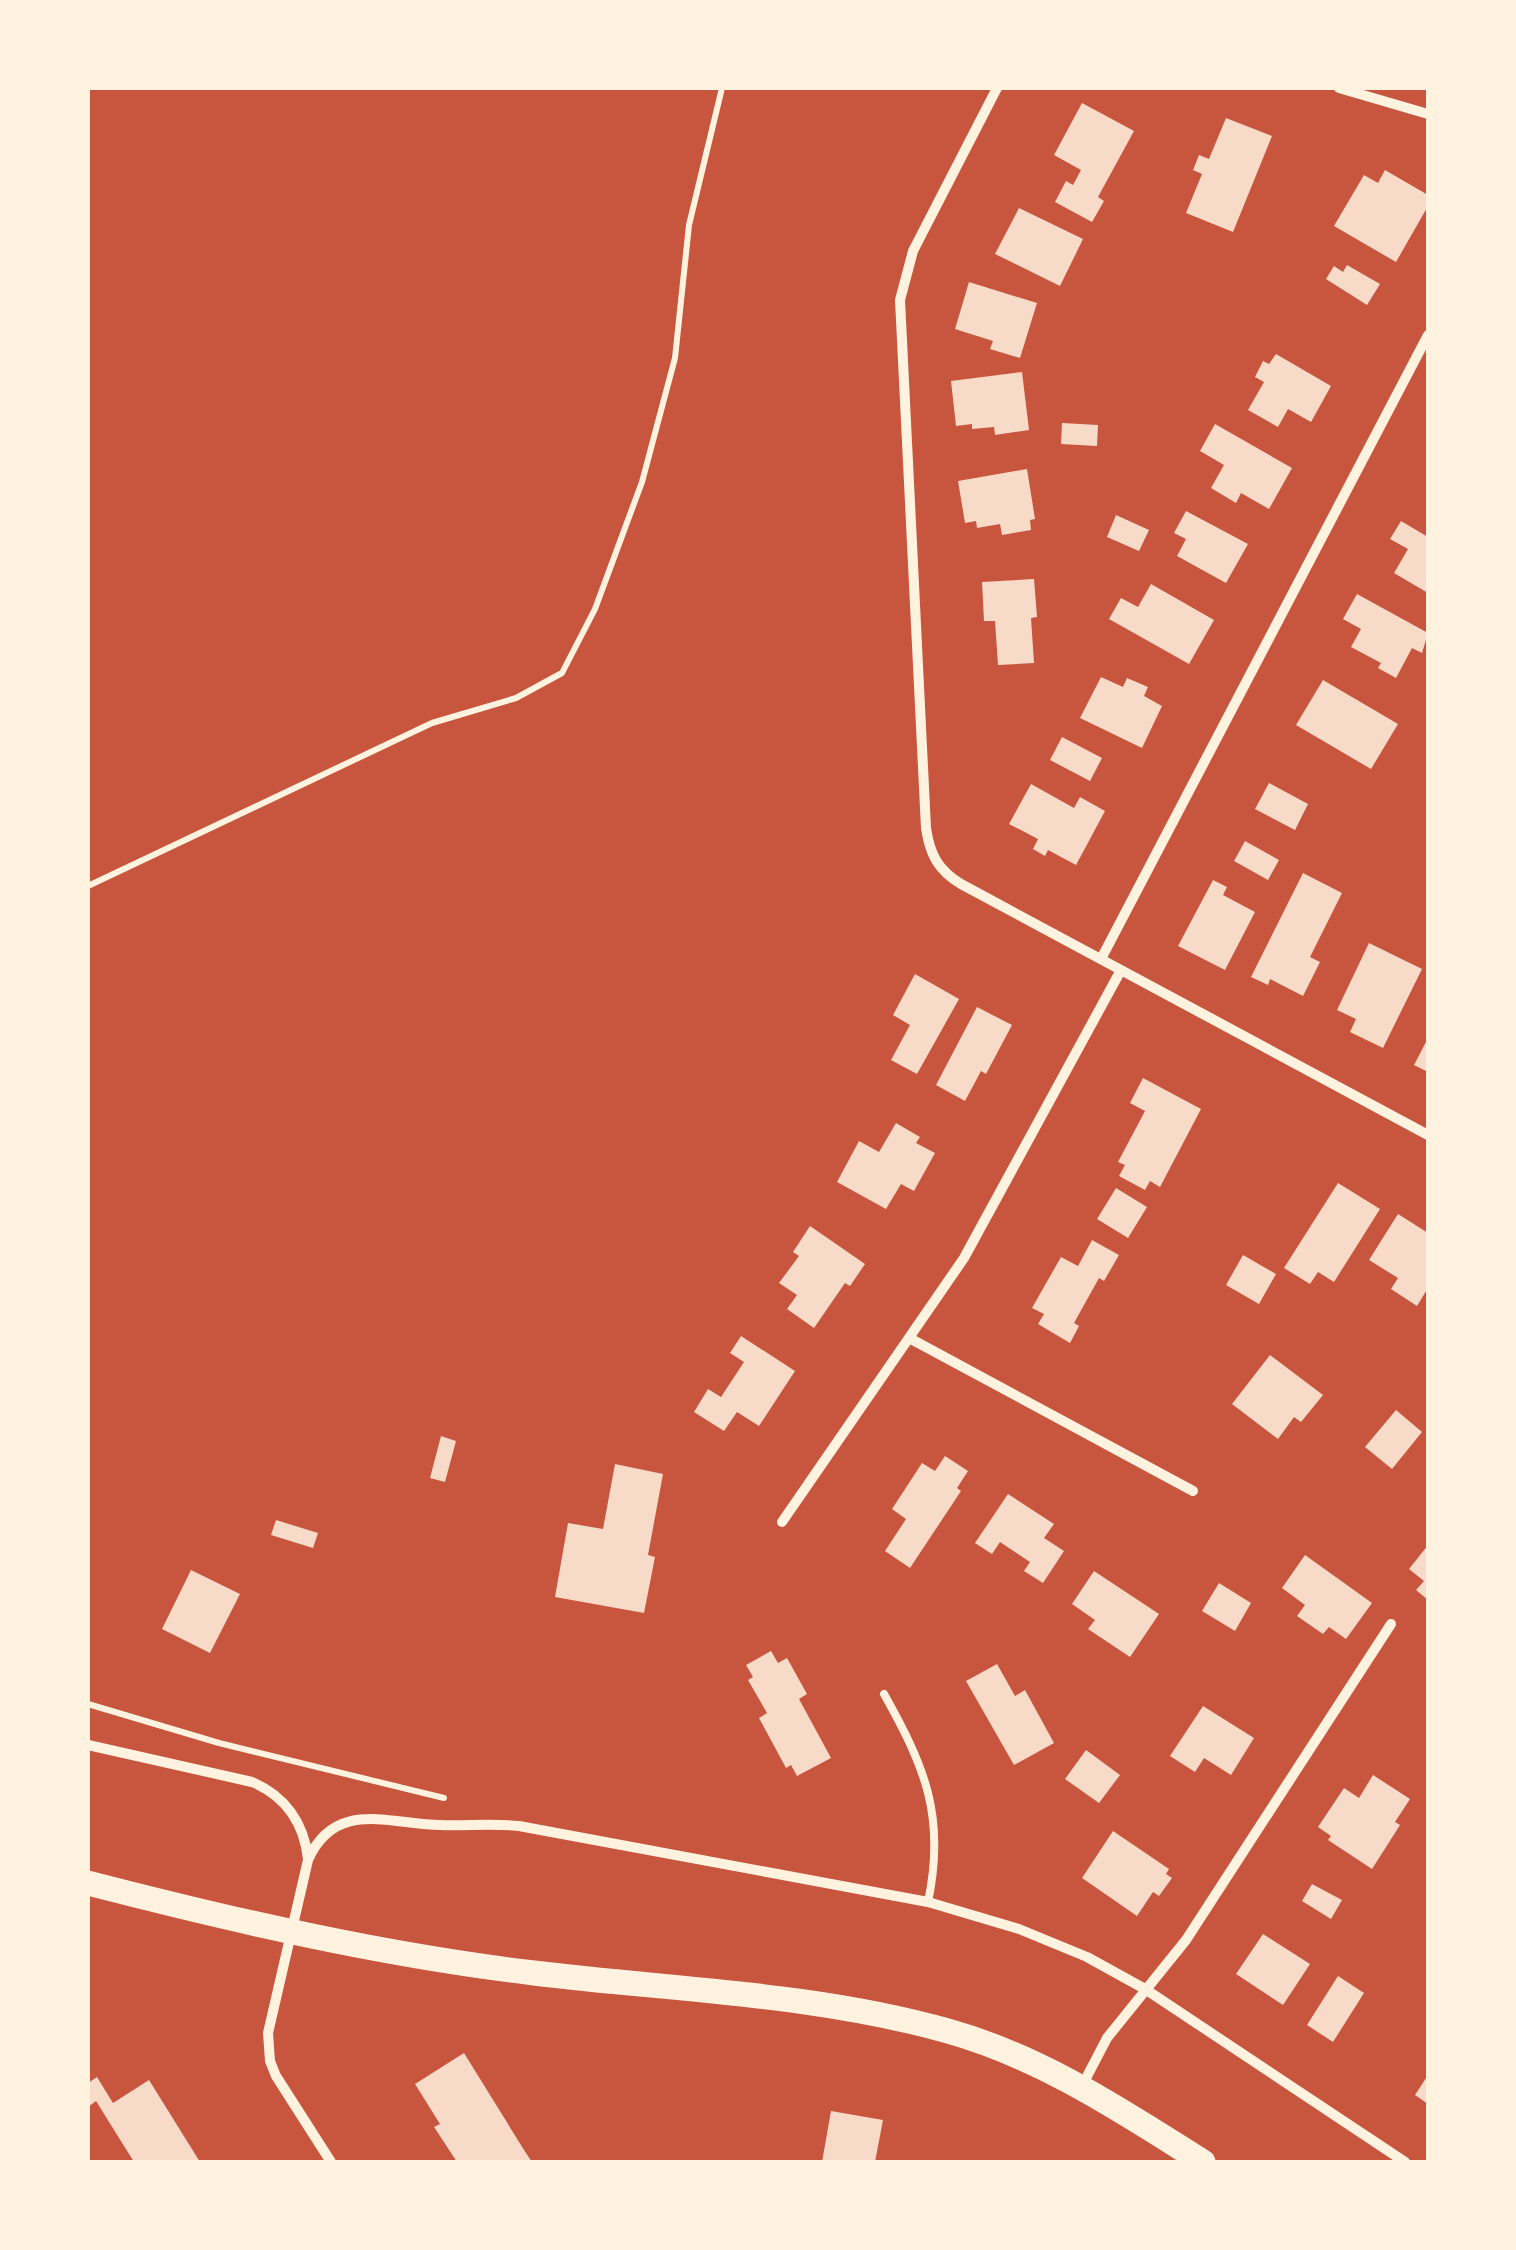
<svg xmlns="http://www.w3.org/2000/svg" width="1516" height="2250" viewBox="0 0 1516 2250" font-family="Manrope,sans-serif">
	<rect width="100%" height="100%" fill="#c8553d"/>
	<path fill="#f7dbc8" d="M1082,103L1134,131L1098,197L1104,201L1092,222L1055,202L1066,181L1073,185L1081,170L1054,155Z
		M1226,118L1272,136L1233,232L1186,213L1202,174L1193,170L1199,155L1209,159Z
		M1385,170L1428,195V206L1396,262L1334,226L1364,175L1378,183Z
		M1019,208L1083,239L1060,286L995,254Z
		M1347,265L1380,284L1367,305L1326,279L1334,266L1343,272Z
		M969,282L1037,303L1020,358L990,349L993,341L955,329Z
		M1276,354L1331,386L1311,422L1288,409L1278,427L1248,410L1264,382L1255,377L1263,361L1269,364Z
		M1022,372L1029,430L995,435L994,427L972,429V424L956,426L951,381Z
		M1062,423L1098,425L1097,446L1061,444Z
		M1215,424L1292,468L1269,509L1241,493L1236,503L1211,488L1224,465L1200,451Z
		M1027,469L1035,519L1030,520L1031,530L1002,535L1000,524L977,528L976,521L965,523L958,481Z
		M1186,511L1248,544L1226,583L1177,556L1186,539L1174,533Z
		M1116,515L1149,530L1139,551L1107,537Z
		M1401,521L1428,537V593L1394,573L1408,549L1390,539Z
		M1034,579L1037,617L1031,618L1034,663L998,665L995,621H984L982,582Z
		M1151,584L1214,620L1189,664L1109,619L1121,598L1138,607Z
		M1357,594L1428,633L1422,653L1412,648L1396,678L1378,668L1381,663L1351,647L1361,629L1343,619Z
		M1101,677L1123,687L1127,678L1148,687L1144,696L1162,706L1142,748L1080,718Z
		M1323,680L1398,724L1371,769L1296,725Z
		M1062,737L1102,758L1090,781L1050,760Z
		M1269,783L1308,804L1295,830L1255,809Z
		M1031,784L1074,808L1080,797L1105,811L1076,865L1048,850L1045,856L1033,849L1038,839L1009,824Z
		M1245,841L1279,860L1268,880L1234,861Z
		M1303,873L1342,893L1310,957L1320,962L1303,996L1270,979L1268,985L1251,977Z
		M1213,880L1227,887L1223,895L1255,912L1225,970L1178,946Z
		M1369,943L1422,969L1383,1048L1350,1032L1356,1019L1337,1010Z
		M915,974L959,999L917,1074L891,1060L910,1025L893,1015Z
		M977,1007L1012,1025L986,1074L981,1071L965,1101L936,1085Z
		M1428,1038V1072L1414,1065Z
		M1143,1078L1201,1109L1160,1187L1150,1181L1145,1190L1119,1176L1125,1165L1118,1162L1145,1111L1130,1103Z
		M896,1123L920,1137L916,1143L935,1153L914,1191L901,1184L886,1209L837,1182L859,1141L879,1152Z
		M1338,1183L1380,1209L1334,1282L1318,1272L1310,1284L1284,1268Z
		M1116,1188L1147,1207L1128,1238L1097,1219Z
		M1398,1214L1428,1233V1288L1417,1306L1391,1289L1398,1278L1369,1260Z
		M810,1226L865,1264L850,1286L845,1283L814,1328L787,1309L797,1295L779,1283L799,1256L793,1252Z
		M1092,1240L1119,1255L1104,1281L1099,1278L1074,1323L1079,1326L1070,1343L1038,1324L1044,1314L1032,1308L1061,1257L1078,1266Z
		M1243,1255L1276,1274L1259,1304L1226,1285Z
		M741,1336L795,1371L759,1426L737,1412L724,1431L694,1412L708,1389L721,1397L744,1362L730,1353Z
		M1270,1355L1323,1395L1301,1422L1294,1417L1278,1439L1232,1404Z
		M1396,1410L1422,1432L1392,1469L1365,1447Z
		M441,1436L456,1441L445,1482L430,1478Z
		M945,1456L968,1471L957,1488L961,1491L910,1568L885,1551L906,1519L892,1509L922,1463L935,1471Z
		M615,1464L663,1474L648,1555L655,1557L644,1613L555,1597L568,1523L603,1529Z
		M1008,1494L1054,1524L1044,1538L1064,1551L1043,1583L1024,1571L1030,1562L1000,1542L992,1554L975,1543Z
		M276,1520L318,1533L313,1548L271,1535Z
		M1428,1545V1600L1416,1590L1424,1581L1409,1569Z
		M1305,1555L1372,1603L1346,1639L1329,1627L1323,1634L1297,1616L1305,1605L1282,1588Z
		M191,1570L240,1594L210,1653L162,1629Z
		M1094,1571L1159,1614L1130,1657L1088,1629L1095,1620L1072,1604Z
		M1219,1583L1251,1603L1235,1631L1202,1611Z
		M771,1651L778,1663L787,1658L807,1694L799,1699L831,1758L797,1776L791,1765L786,1768L759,1718L767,1713L748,1680L753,1677L746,1665Z
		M997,1664L1015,1696L1025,1690L1054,1743L1014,1765L966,1681Z
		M1203,1706L1254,1738L1231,1775L1204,1758L1195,1772L1170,1756Z
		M1086,1750L1120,1775L1099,1803L1065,1779Z
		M1373,1775L1410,1799L1395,1822L1400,1825L1372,1869L1328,1840L1331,1836L1318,1827L1344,1788L1359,1798Z
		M1113,1831L1169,1869L1166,1874L1172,1878L1159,1896L1153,1892L1137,1916L1082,1878Z
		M1312,1884L1342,1900L1331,1919L1302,1901Z
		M1263,1934L1310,1964L1283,2005L1236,1974Z
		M1338,1976L1364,1993L1333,2042L1307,2025Z
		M464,2053L524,2150L532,2162H457L434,2127L440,2124L415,2084Z
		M1428,2075V2104L1415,2095Z
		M97,2077L113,2103L149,2080L200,2162H134L96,2101L88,2107V2083Z
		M831,2111L883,2120L875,2162H822Z"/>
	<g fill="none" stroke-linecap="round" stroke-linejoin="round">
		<path stroke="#fff3e0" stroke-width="6" d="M88,886L432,723L516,698L562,673L595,609L642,482L675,358L689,225L722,88
			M88,1704L219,1743L444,1798"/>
		<path stroke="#fff3e0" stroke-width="8" d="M884,1694C925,1767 946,1817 928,1902"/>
		<path stroke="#fff3e0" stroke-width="10" d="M997,88L913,251L900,300L926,828C930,855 938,870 961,884L1428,1135
			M1339,88L1428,114
			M1101,959L1428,335
			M911,1339L1193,1491
			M782,1522L964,1258L1121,970
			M88,1745L252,1782C285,1796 304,1823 308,1859
			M1082,2086L1107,2038L1186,1940L1391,1624
			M331,2162L276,2076L270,2061L268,2033L308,1860C335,1799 389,1824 440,1825C467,1826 492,1823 519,1826L928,1902L1019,1929L1087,1957L1145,1989L1405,2162"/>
		<path stroke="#fff3e0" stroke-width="25" d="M88,1883C235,1921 383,1955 534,1973C671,1990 814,1993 948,2031C1041,2057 1122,2111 1203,2162"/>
	</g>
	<rect width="1516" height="2250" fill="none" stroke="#fff3e0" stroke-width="180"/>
</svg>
